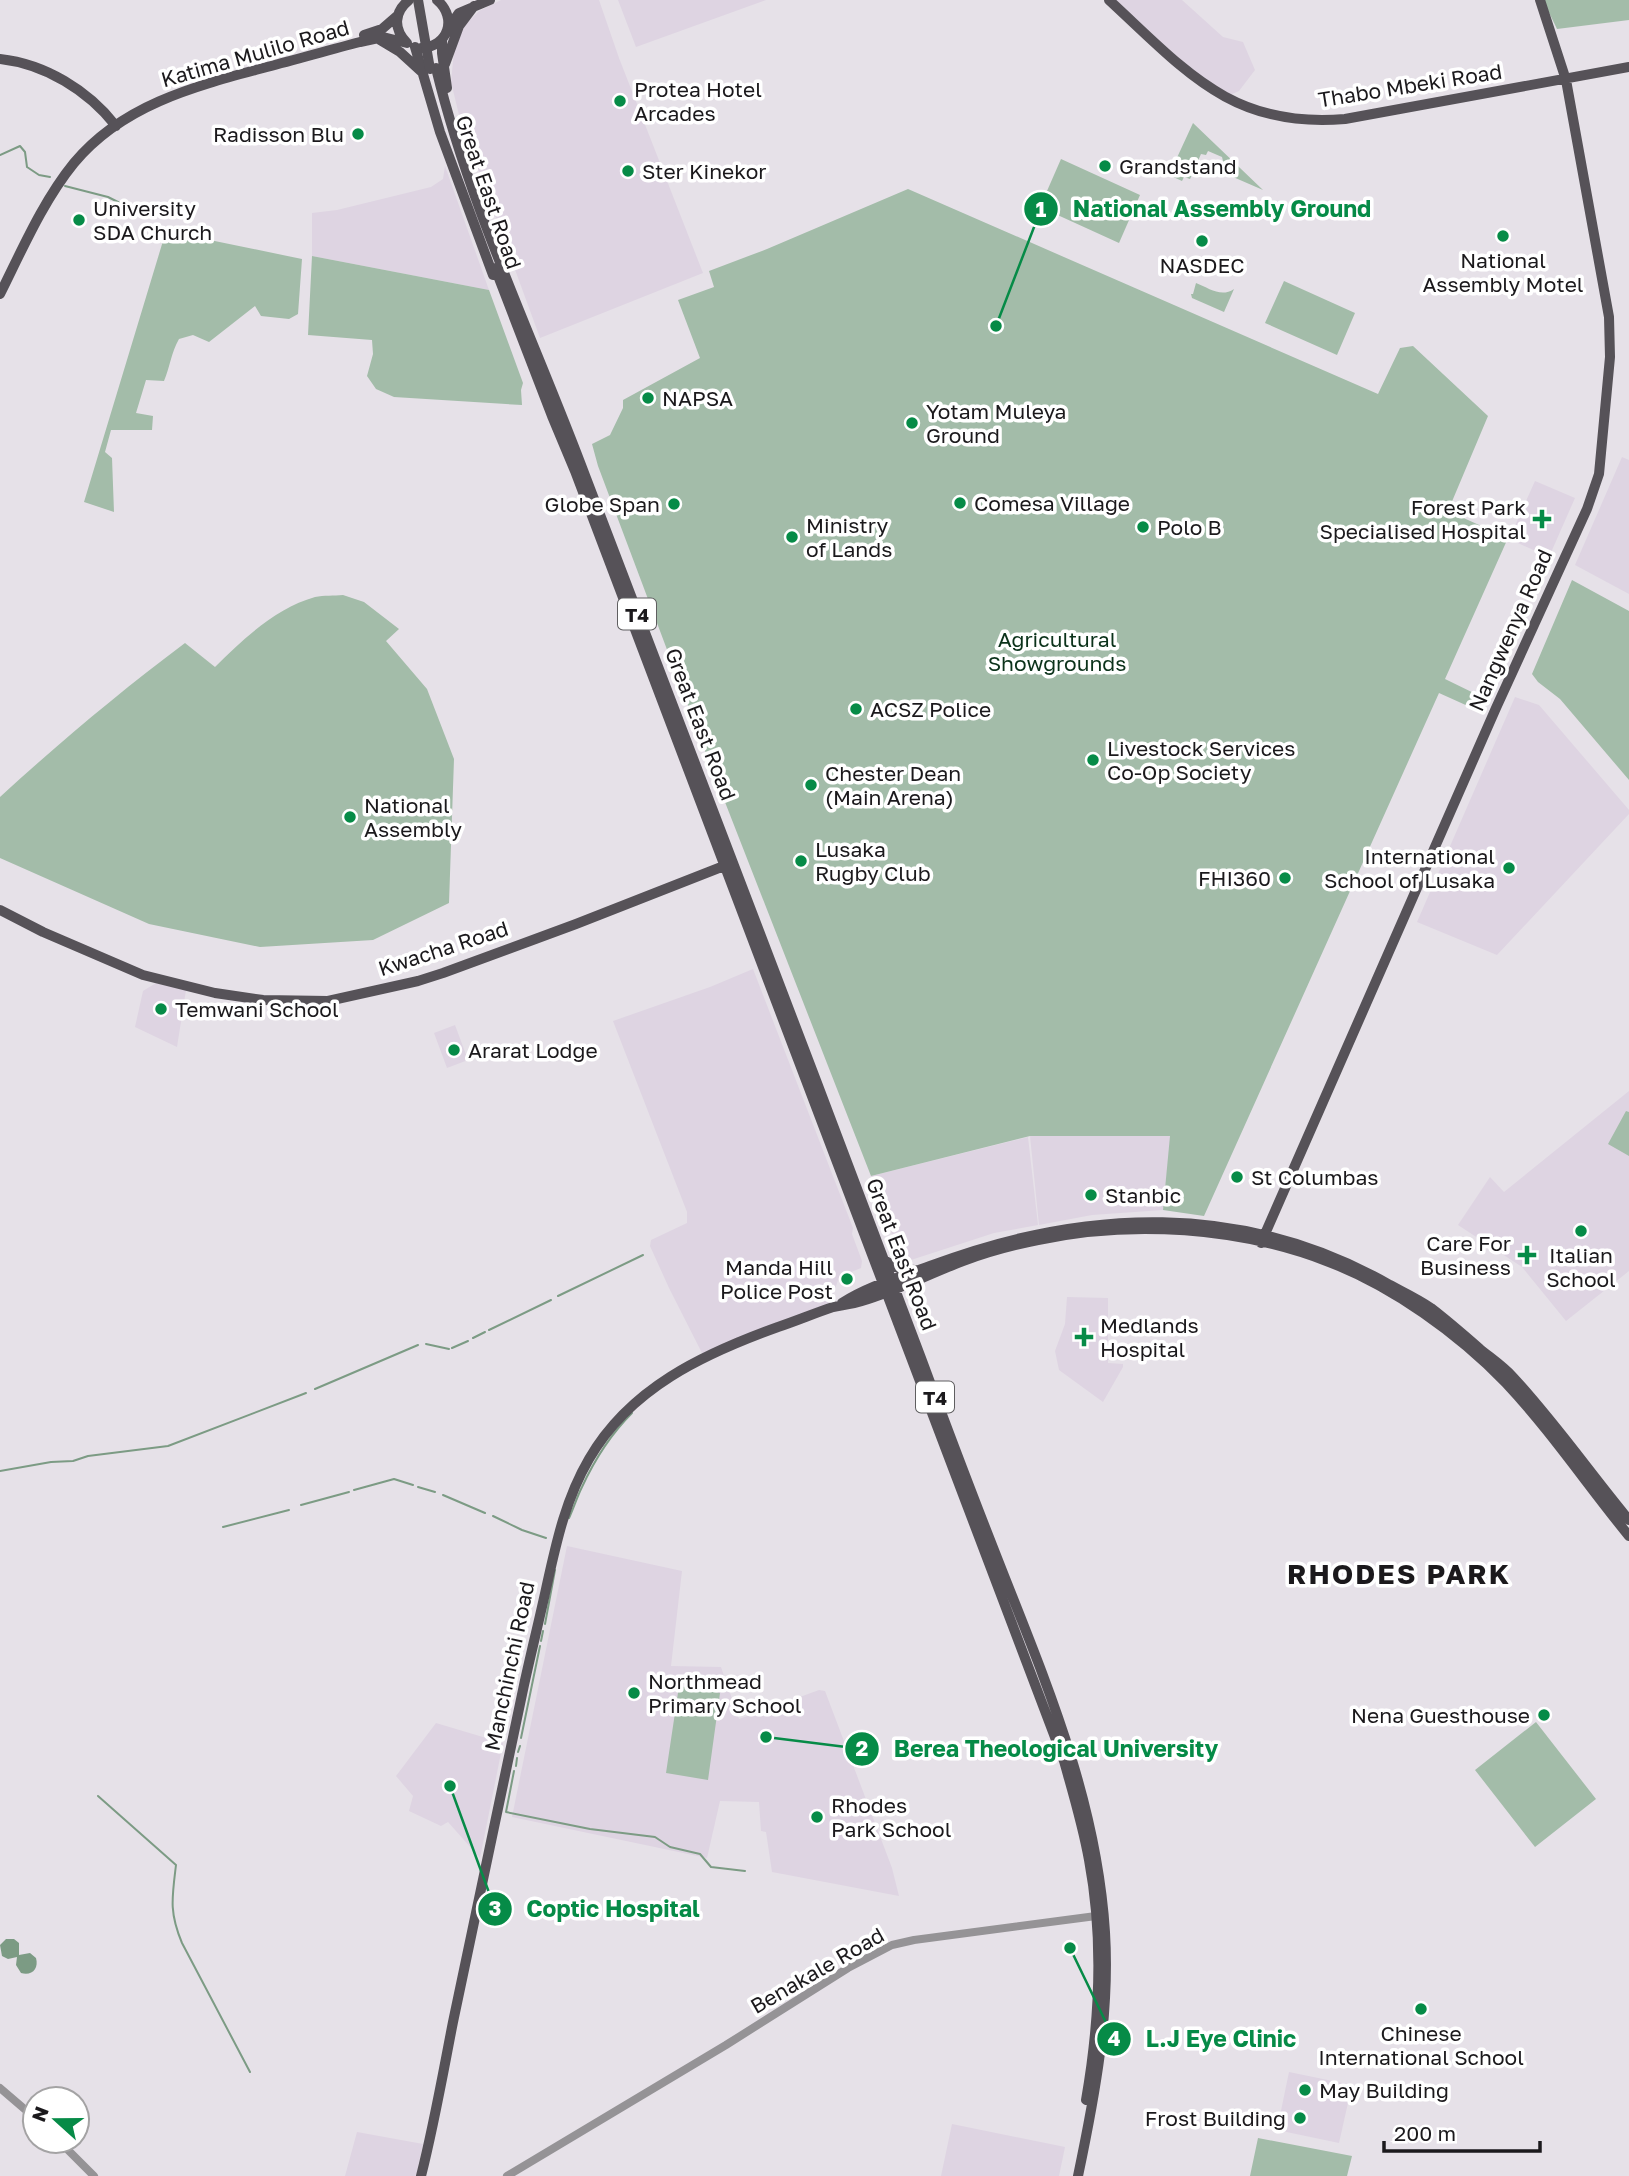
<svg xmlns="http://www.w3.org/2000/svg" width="1629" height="2176" viewBox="0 0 1629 2176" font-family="'Golos Text',sans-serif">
	<rect width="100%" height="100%" fill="#e6e1e8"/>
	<path fill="#ded4e2" d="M501,0H599L619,58L703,273L540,338L460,119L451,82L454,51L464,26L479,11Z
		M618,0H766L636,47Z
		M1115,0H1182L1223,37L1243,42L1255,70L1239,91L1230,95L1195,73Z
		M445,166L489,290L312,256V213L337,210L431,187L443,179Z
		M1622,457L1629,460V594L1575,565Z
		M1535,481L1575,498L1549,557L1509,539Z
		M1515,697L1539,705L1629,810V814L1497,955L1417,922Z
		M753,969L853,1228L852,1234L862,1261L861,1268L839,1277L831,1302L703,1355L669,1288L650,1246L651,1240L687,1223V1212L613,1021L710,987Z
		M156,983L186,990L177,1047L135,1027L143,991Z
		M455,1025L468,1060L447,1068L434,1033Z
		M1629,1091V1271L1566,1321L1522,1267L1458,1225L1490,1177L1504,1192Z
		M1030,1136H1171L1163,1210L1092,1215L1039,1225Z
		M1028,1137L1038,1225L994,1233L911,1260L899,1254L871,1176Z
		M1067,1297L1108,1298V1363L1123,1364V1367L1103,1402L1059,1370L1055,1351L1065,1324Z
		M567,1546L682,1571L671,1666L721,1667L739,1719L819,1690L825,1691L892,1868L899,1896L772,1872L766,1832L761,1831L759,1802L720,1801L707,1858L512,1817Z
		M436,1723L503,1743L480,1858L448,1822L441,1826L409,1811L413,1796L396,1776Z
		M1289,2072L1352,2085L1339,2143L1277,2130Z
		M952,2124L1065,2147L1059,2176H941Z
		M357,2132L423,2144L416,2176H345Z"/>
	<path fill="#a3bca9" d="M1543,0H1629V20L1557,29Z
		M1193,123L1263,190L1217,170L1223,161L1222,157L1208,151L1206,155L1201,154L1190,179L1184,177L1182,181L1169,175Z
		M1061,159L1140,195L1119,243L1040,207Z
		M908,189L1378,394L1400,348L1413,346L1488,416L1448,511L1508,538L1445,679L1484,698L1479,711L1439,693L1204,1216L1163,1210L1170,1136H1030L871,1176L707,756L598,466L592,444L610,435L623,408V400L700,358L678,300L714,287L709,271L767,249Z
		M166,231L302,259L298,314L289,319L261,316L255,306L209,342L193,335L179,339C171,353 170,367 164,381L146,380L136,413L153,416L152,430H111L105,452L112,458L114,512L84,502Z
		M312,256L489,290L523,383L521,390L522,405L394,397L376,389L367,376L373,354L372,340L308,335Z
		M1284,281L1355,313L1337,355L1265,323Z
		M1196,283C1209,288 1221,298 1234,289L1224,312L1192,298L1191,294H1193Z
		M1572,580L1629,611V780L1560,699L1538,682L1532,674Z
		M343,595L364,602L399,629L386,641L427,689L454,759L449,903L373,940L260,947L149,924L0,858V797C60,742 121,691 185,643L215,667C243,639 276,608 315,597C324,595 334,596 343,595Z
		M1626,1111L1629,1112V1156L1608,1144Z
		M679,1686L720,1693L708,1780L666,1773Z
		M1536,1722L1596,1799L1535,1847L1475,1770Z
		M1258,2138L1352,2156L1347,2176H1250Z"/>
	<path fill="#7c9b84" d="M6,1939H14L19,1943V1955L30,1953L36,1958C39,1969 32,1976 21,1973L16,1965L17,1957L8,1959L2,1956L0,1945Z"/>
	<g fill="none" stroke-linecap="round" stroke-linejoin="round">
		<path stroke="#7c9b84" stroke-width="2" d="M0,155L20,146L25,152L27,167L39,175L50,177
			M65,186L108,197L126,206
			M558,1296L643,1255
			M489,1330L551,1300
			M473,1338L485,1332
			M426,1344L449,1349
			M452,1348L468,1341
			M315,1389L418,1345
			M0,1471L51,1462L73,1461L88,1456L168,1446L306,1393
			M418,1487L435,1492
			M354,1490L394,1479L413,1485
			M443,1495L485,1513
			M301,1505L349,1492
			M493,1516L522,1530L546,1538
			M569,1518C574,1507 577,1497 582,1487C594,1461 612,1433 632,1413
			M223,1527L289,1510
			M545,1624L555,1570
			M541,1641L543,1631
			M521,1738L540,1646
			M518,1752L520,1746
			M516,1766L517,1758
			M514,1771L506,1812L590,1829L655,1837L670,1847L700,1854L711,1867L745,1871
			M98,1796L176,1865C172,1898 169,1912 182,1943L250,2072"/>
		<path stroke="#959396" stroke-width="8" d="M0,2088L35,2118
			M59,2141L94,2176
			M507,2176L726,2045L848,1968L892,1945L914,1940L1096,1916"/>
		<path stroke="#565258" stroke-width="10" d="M1109,0C1185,70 1232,129 1345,119L1629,67
			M449,27L459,13L490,0
			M364,35L382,29L397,16
			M380,40L400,52L423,73
			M442,40V53L447,88
			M407,43C393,29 394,12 409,0
			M415,47L440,132L493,275
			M421,48C448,47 458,18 437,0
			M0,59C45,64 88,90 116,126
			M445,64L459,26L474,6
			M436,68C470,209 535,341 586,478C697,771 811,1064 921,1358C948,1431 976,1505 1005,1578C1051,1694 1097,1806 1105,1932C1110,2015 1095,2095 1078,2176
			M495,268L552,416L575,471L1064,1761C1073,1793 1083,1826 1089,1860C1104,1940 1100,2020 1086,2100
			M0,294C22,250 43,201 74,163C123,104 196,86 267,67C298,59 329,50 360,42L383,37L407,43
			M0,910L43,932L143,975L215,993L263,1000L328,1001L418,981L443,973L576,924L729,864
			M1261,1243L1496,708L1587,509L1599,474L1610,357L1609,317L1566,80L1540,0
			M884,1260L900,1269L915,1270
			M842,1303C868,1286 901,1277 930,1266C1084,1208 1243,1201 1390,1285C1403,1292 1418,1299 1431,1308C1448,1321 1464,1335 1480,1349C1491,1358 1503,1366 1512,1376C1554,1421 1590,1473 1629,1520
			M421,2176C434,2125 443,2073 453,2022C477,1910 500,1797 524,1685C531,1653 539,1621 546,1589C556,1544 565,1500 589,1459C630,1388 703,1354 778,1327C796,1321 815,1313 833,1307C843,1305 853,1304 862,1301C896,1291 929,1274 963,1261C987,1252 1013,1245 1038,1240C1131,1220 1240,1227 1329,1262C1392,1286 1459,1334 1506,1383C1551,1431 1588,1486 1629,1536"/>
		<path stroke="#565258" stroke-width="10" d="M418,0L430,69"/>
	</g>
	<g fill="#068b47" stroke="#fff" stroke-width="2.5">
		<circle cx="620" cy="101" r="7"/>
		<circle cx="358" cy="134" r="7"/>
		<circle cx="1105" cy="166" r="7"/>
		<circle cx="628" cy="171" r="7"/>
		<circle cx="79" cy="220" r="7"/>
		<circle cx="1503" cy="236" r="7"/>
		<circle cx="1202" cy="241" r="7"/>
		<circle cx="648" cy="398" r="7"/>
		<circle cx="912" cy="423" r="7"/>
		<circle cx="960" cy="503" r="7"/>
		<circle cx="674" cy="504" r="7"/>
		<path d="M1538.5 508.5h7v7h7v7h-7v7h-7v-7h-7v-7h7z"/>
		<circle cx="1143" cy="527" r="7"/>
		<circle cx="792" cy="537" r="7"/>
		<circle cx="856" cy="709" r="7"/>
		<circle cx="1093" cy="760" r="7"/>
		<circle cx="811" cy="785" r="7"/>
		<circle cx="350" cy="817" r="7"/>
		<circle cx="801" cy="861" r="7"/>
		<circle cx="1509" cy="868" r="7"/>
		<circle cx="1285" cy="878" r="7"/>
		<circle cx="161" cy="1009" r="7"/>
		<circle cx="454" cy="1050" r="7"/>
		<circle cx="1237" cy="1177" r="7"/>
		<circle cx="1091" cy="1195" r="7"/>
		<circle cx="1581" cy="1231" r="7"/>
		<path d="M1523.5 1244.5h7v7h7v7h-7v7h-7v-7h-7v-7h7z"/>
		<circle cx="847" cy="1279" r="7"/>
		<path d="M1080.5 1326.5h7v7h7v7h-7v7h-7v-7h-7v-7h7z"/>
		<circle cx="634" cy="1693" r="7"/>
		<circle cx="1544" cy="1715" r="7"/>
		<circle cx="817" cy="1817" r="7"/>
		<circle cx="1421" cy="2009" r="7"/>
		<circle cx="1305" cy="2090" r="7"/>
		<circle cx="1300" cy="2118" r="7"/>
	</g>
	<g text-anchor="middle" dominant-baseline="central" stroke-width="7" stroke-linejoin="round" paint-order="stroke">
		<g fill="#fff" stroke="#5f5e60" stroke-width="2">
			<rect x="618" y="598.5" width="38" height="31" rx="5"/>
			<rect x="916" y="1381.5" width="38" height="31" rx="5"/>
		</g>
		<g font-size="19" font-weight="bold" fill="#1b191c">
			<text x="637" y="614">T4</text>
			<text x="935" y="1397">T4</text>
		</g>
		<g font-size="21" fill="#1b191c" stroke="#fff">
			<text transform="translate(255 53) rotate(-16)">Katima Mulilo Road</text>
			<text transform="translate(1410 85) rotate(-9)">Thabo Mbeki Road</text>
			<text transform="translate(489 192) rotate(71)">Great East Road</text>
			<text transform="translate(1510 630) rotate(-66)">Nangwenya Road</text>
			<text transform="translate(701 724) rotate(69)">Great East Road</text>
			<text transform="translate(443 948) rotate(-18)">Kwacha Road</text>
			<text transform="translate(902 1254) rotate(69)">Great East Road</text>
			<text transform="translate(509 1666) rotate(-78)">Manchinchi Road</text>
			<text transform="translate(817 1970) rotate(-30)">Benakale Road</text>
		</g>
		<g font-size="21" fill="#1b191c" stroke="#fff" text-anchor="start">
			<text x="634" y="89">Protea Hotel<tspan x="634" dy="24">Arcades</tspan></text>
			<text x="344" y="134" text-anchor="end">Radisson Blu</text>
			<text x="1119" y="166">Grandstand</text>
			<text x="642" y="171">Ster Kinekor</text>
			<text x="93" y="208">University<tspan x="93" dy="24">SDA Church</tspan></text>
			<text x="1503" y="260" text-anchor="middle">National<tspan x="1503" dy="24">Assembly Motel</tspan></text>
			<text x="1202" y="265" text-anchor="middle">NASDEC</text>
			<text x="662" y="398">NAPSA</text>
			<text x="926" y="411">Yotam Muleya<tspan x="926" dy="24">Ground</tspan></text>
			<text x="974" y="503">Comesa Village</text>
			<text x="660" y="504" text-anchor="end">Globe Span</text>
			<text x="1526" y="507" text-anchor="end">Forest Park<tspan x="1526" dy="24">Specialised Hospital</tspan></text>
			<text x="806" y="525">Ministry<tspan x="806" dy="24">of Lands</tspan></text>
			<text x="1157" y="527">Polo B</text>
			<text x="870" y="709">ACSZ Police</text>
			<text x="1107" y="748">Livestock Services<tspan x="1107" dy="24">Co-Op Society</tspan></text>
			<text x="825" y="773">Chester Dean<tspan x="825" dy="24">(Main Arena)</tspan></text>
			<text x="364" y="805">National<tspan x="364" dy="24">Assembly</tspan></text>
			<text x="815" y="849">Lusaka<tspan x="815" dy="24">Rugby Club</tspan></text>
			<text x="1495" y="856" text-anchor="end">International<tspan x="1495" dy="24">School of Lusaka</tspan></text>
			<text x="1271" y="878" text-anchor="end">FHI360</text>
			<text x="175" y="1009">Temwani School</text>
			<text x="468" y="1050">Ararat Lodge</text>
			<text x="1251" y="1177">St Columbas</text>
			<text x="1105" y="1195">Stanbic</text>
			<text x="1511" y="1243" text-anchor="end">Care For<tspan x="1511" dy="24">Business</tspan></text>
			<text x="1581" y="1255" text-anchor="middle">Italian<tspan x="1581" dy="24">School</tspan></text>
			<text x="833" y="1267" text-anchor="end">Manda Hill<tspan x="833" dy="24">Police Post</tspan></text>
			<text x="1100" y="1325">Medlands<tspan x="1100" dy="24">Hospital</tspan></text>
			<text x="648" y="1681">Northmead<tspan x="648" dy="24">Primary School</tspan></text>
			<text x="1530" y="1715" text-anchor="end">Nena Guesthouse</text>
			<text x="831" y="1805">Rhodes<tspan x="831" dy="24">Park School</tspan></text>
			<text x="1421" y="2033" text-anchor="middle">Chinese<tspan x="1421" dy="24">International School</tspan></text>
			<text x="1319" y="2090">May Building</text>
			<text x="1286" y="2118" text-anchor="end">Frost Building</text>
		</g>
		<g font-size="21" fill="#0b321a" stroke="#fff">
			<text x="1057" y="639">Agricultural<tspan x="1057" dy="24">Showgrounds</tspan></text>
		</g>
		<g font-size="28" font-weight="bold" letter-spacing="2" fill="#1b191c" stroke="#fff">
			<text x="1399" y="1573">RHODES PARK</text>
		</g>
	</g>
	<path fill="none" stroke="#068b47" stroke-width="2.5" d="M996 326L1041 209M766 1737L862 1749M450 1786L495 1909M1070 1948L1114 2039"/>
	<g fill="#068b47" stroke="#fff" stroke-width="2.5">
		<circle cx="996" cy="326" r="7"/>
		<circle cx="766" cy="1737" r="7"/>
		<circle cx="450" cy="1786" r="7"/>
		<circle cx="1070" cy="1948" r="7"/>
		<circle cx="1041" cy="209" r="18"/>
		<circle cx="862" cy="1749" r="18"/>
		<circle cx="495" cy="1909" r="18"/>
		<circle cx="1114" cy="2039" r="18"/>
	</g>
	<g font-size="21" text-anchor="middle" font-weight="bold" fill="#fff">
		<text x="1041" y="217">1</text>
		<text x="862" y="1756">2</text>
		<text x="495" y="1916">3</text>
		<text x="1114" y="2046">4</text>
	</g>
	<g font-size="23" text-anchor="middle" font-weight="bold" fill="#068b47" stroke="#fff" stroke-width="7" stroke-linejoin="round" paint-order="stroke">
		<text x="1222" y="217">National Assembly Ground</text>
		<text x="1056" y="1757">Berea Theological University</text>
		<text x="613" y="1917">Coptic Hospital</text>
		<text x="1221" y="2047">L.J Eye Clinic</text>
	</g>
	<g transform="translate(56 2120) rotate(291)"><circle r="33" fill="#ffffff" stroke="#a4a3a4" stroke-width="2"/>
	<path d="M0-5L12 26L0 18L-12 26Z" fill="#068b47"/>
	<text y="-10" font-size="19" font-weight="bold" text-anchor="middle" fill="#1b191c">N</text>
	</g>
	<path d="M1384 2141v10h156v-10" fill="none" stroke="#1b191c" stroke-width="3.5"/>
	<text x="1394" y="2141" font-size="21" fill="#1b191c" stroke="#ffffff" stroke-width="5" paint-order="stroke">200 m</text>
</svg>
